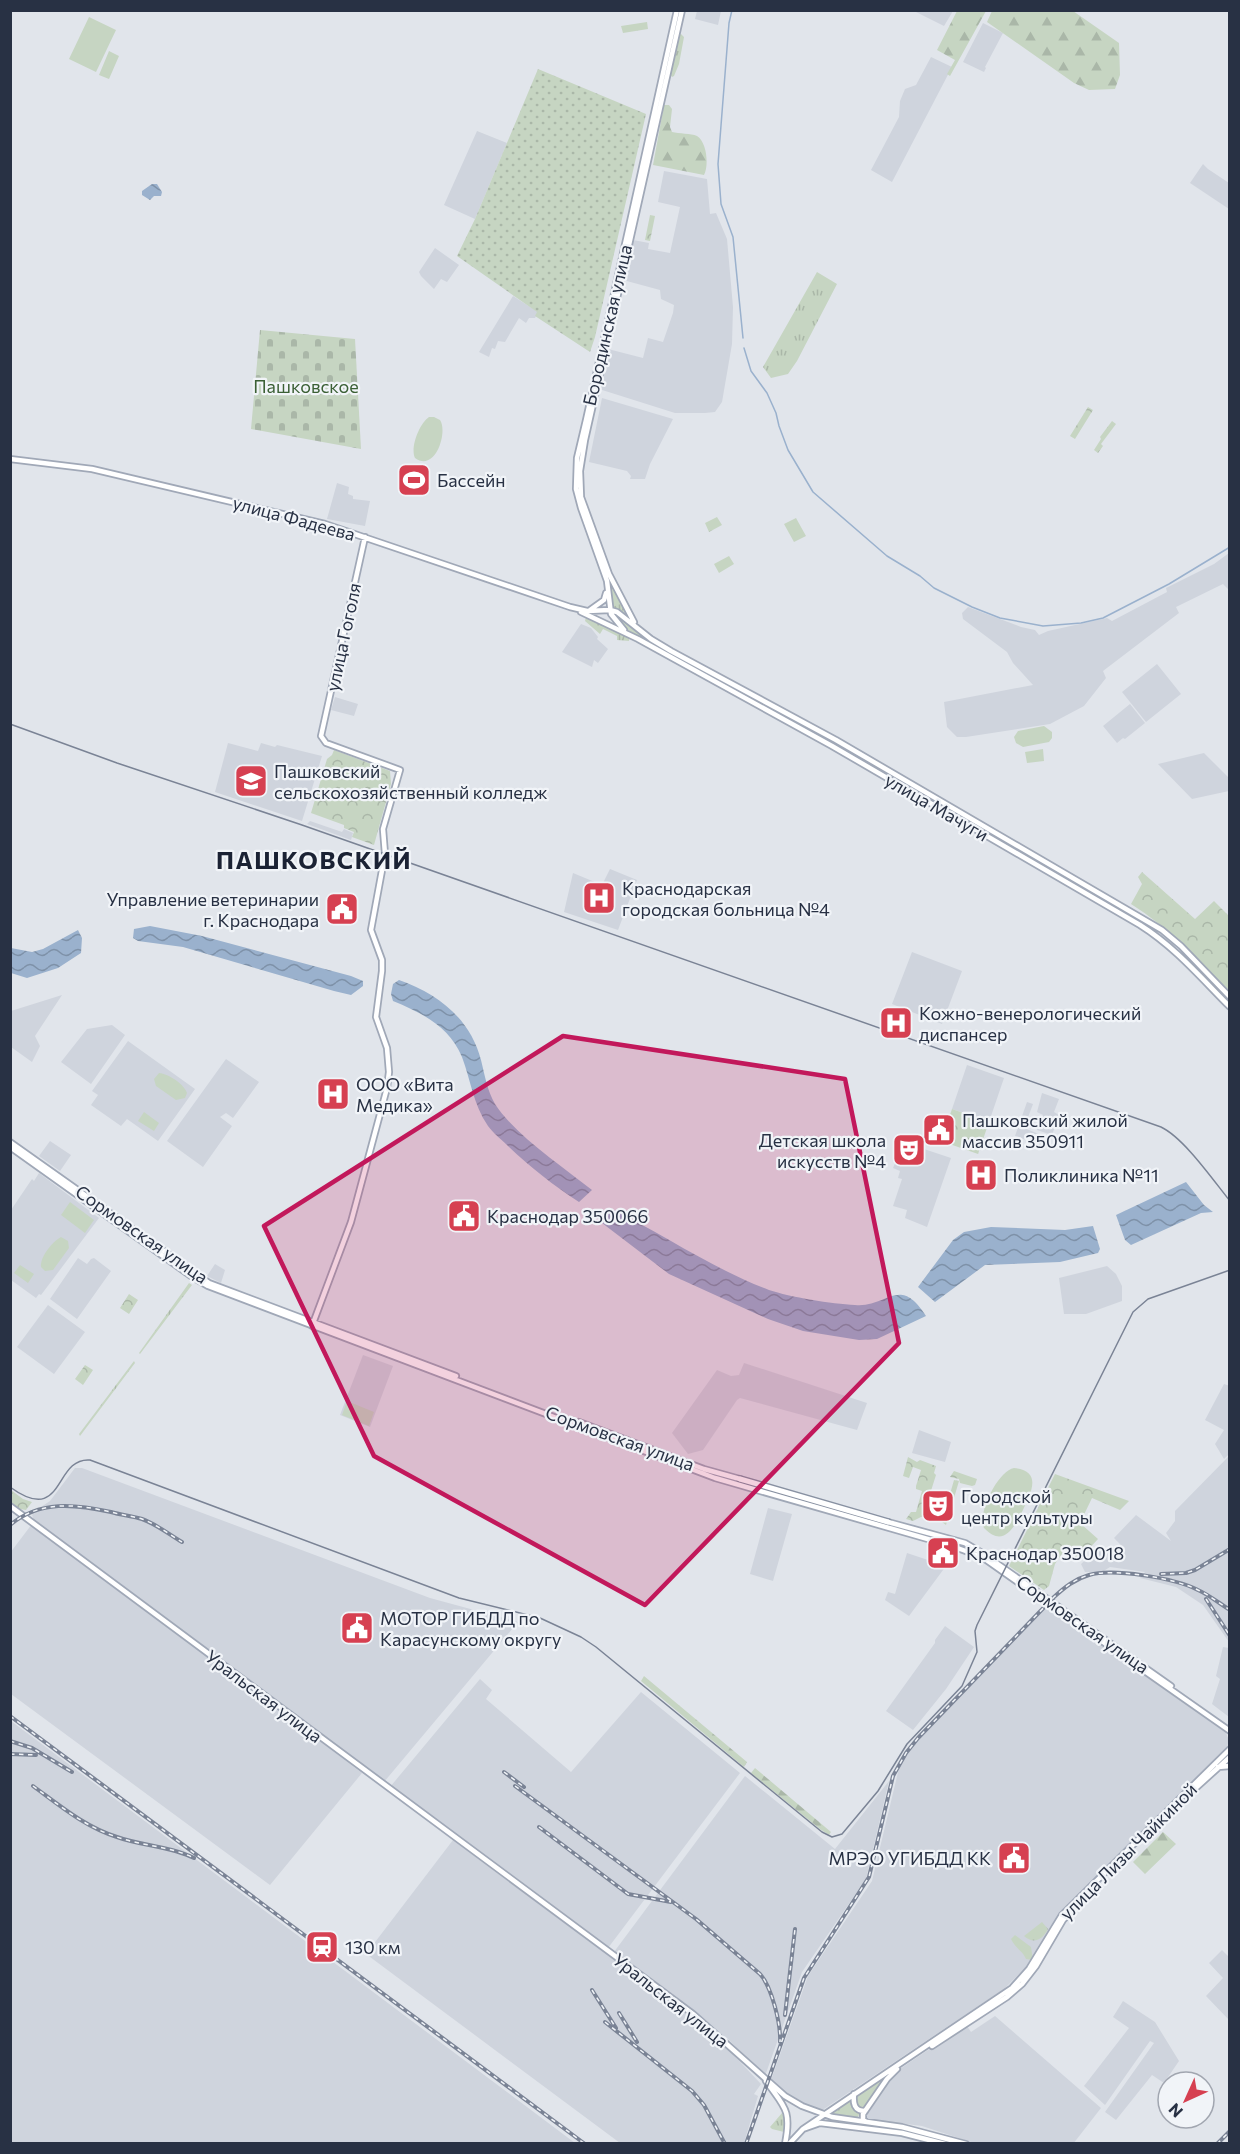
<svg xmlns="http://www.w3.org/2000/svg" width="1240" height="2154" viewBox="0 0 1240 2154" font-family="Commissioner,sans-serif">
	<defs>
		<pattern id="grass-tufts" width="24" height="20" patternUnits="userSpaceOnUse" patternTransform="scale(1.5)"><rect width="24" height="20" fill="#c6d5c2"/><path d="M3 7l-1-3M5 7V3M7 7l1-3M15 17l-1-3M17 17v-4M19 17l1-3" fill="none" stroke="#aab7a8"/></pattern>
		<pattern id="forest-firs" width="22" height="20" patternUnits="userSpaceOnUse" patternTransform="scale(1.5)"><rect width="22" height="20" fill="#c6d5c2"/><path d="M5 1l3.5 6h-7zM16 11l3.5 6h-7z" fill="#aab7a8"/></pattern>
		<pattern id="cemetery-stones" width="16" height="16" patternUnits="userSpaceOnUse" patternTransform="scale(1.5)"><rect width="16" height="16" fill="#c6d5c2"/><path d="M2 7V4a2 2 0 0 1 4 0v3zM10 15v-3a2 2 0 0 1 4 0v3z" fill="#aab7a8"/></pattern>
		<pattern id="park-crowns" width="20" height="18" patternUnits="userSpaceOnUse" patternTransform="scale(1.5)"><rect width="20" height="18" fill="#c6d5c2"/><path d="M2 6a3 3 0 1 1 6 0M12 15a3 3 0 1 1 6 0" fill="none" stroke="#aab7a8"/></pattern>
		<pattern id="garden-dots" width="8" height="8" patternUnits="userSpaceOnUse" patternTransform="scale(1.5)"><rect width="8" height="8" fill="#c6d5c2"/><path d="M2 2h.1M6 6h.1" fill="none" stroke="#aab7a8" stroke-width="1.8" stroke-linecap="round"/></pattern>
		<pattern id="water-waves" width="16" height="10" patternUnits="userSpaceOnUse" patternTransform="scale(1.5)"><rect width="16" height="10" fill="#9ab1cd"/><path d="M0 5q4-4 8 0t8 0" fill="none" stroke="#7e91a8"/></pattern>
	</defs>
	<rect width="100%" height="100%" fill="#e1e5eb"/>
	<path fill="#cfd4dd" d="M697,11H721L718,25L695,19Z
		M914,11H953L944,26Z
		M983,23L1003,33L985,67L986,68L984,72L963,62Z
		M931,57L952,67L892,182L871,170L899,117L900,101L905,89L916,85Z
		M477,131L507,143L475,219L444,205Z
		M1203,164L1208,169L1229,183V209L1190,183Z
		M664,171L707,179L710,214L716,213L727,239L733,307L732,344L722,402L715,412L705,413H675L599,389L608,349L643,358L648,338L663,342L673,313L674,305L661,299L660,290L623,280L633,240L649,243L648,249L670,253L680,207L658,202Z
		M435,248L459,265L447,282L441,279L434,289L421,276L419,272Z
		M513,296L538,312L535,318H529L526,323L519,318L505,342L498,341L495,349L492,348L489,357L479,352Z
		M602,398L673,419L650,464L645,479H630L631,476L627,471L589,462Z
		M337,483L349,487L348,494L353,496V499L370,501L365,526L327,519Z
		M1229,553V590L1223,584L1176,607L1179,613L1103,671L1106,678L1084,706L1050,724L966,737H957L947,727L944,702L1033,685L1013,663L1007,652L963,619L962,613L968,607L1021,627L1035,630L1039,635L1048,631L1107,618L1112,621L1167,592L1166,588L1214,564Z
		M581,624L591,628L598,637L597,639L608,649L598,663L594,660L592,667L562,652Z
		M1157,664L1181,694L1146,722L1122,692Z
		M335,697L358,704L354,716L331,710Z
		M1130,704L1145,723L1125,739L1123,738L1117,743L1103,726Z
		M228,743L258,751L261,743L275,747L277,745L322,756L302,821L215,792Z
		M1204,753L1229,778V791L1192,799L1158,764Z
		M310,821L342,832L344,829L353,833L351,840L307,824Z
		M610,869L637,880L618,930L564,912L573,873L602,885Z
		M912,952L962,971L942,1024L892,1004Z
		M62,995L35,1036L40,1046L32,1062L11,1047V1011Z
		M112,1025L125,1035L91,1084L61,1062L87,1029Z
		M128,1041L195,1089L158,1141L127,1119L121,1126L91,1105L98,1095L92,1091Z
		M226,1059L259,1082L233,1118L226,1113L220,1117L232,1126L203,1167L167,1141Z
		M967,1065L1004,1078L989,1122L952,1109Z
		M1042,1093L1059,1099L1054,1112L1059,1115L1052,1135L1037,1130L1043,1115L1037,1112Z
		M1027,1102L1033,1104L1024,1128L1051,1139L1048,1148L1015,1136Z
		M50,1141L71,1155L60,1171L39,1156Z
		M918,1147L951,1158L927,1227L905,1218L907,1210L893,1206L902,1179L898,1178L900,1171L893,1168L896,1161L900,1153L914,1158Z
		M39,1173L99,1218L41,1295L39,1294L36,1298L11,1280V1210L32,1179L34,1181Z
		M78,1258L87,1264L91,1259L94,1258L111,1271L77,1319L50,1299Z
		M215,1264L225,1270L221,1283L207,1276Z
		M1107,1266L1116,1274L1122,1286V1301L1086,1314H1064L1059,1278Z
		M48,1305L85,1332L54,1374L17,1347Z
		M363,1355L393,1366L370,1427L340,1415Z
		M744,1363L867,1403L857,1430L740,1398L737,1400L703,1450L688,1454L672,1433L717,1370L731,1376L739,1375Z
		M1224,1384L1230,1386L1229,1454L1224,1459L1215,1444L1224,1430L1205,1420Z
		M919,1430L951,1442L945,1462L912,1453Z
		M1229,1456V1642L1203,1605L1176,1587L1140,1578L1145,1572L1110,1567L1102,1572H1085L1081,1564L1094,1552L1124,1548L1114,1538L1136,1515L1171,1541L1166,1533L1175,1521V1511Z
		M75,1468H82L430,1598L518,1622L384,1782L34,1520L32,1515L35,1511L50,1501Z
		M768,1508L792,1514L773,1581L750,1574Z
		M32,1524L362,1773L270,1885L11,1694L10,1553Z
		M907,1553L946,1566L909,1616L885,1600L888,1592L895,1594Z
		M1047,1606L1226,1733L1229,1740L1227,1747L1057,1918L1033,1960L1004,1989L821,2111L804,2105L792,2099L771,2080L808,1976L872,1881L899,1768L913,1743Z
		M945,1626L974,1647L946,1689L913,1730L886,1711L935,1643V1640Z
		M1223,1647L1229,1648V1717L1212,1704L1220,1679L1216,1676Z
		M480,1679L492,1690L486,1699L571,1772L641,1692L740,1773L608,1948L390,1787Z
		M10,1721H11L575,2143H11Z
		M745,1776L835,1849L889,1781L866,1879L802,1972L765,2076L728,2039L614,1952Z
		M453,1840L682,2011L726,2047L761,2084L754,2094L758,2096L744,2143H620L366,1954Z
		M1222,1950L1229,1957V2020L1206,1996L1223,1978L1209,1963Z
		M1123,2001L1155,2022L1179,2061L1164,2083L1152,2075L1116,2120L1105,2112L1154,2043L1150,2041L1105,2105L1084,2086L1129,2028L1113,2017Z
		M995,2016L1101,2108L1073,2144L974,2143L922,2126L867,2119V2110L888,2079L897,2071L950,2035L967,2026L971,2032Z"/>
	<path fill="url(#grass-tufts)" d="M681,34L684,37L679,64L674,76L672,77L670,74L678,36Z
		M817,272L837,284L797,361L788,374L771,378L763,367Z
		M609,579L627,614L611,607Z
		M613,612L621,616L661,650L623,627Z
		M586,617L629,638V641L617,640V636L603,629L600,634L585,621Z
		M189,1283L192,1285L140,1354L139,1353Z
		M134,1361L135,1363L80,1436L79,1434Z
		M1042,1922L1048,1929C1043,1939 1034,1945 1024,1936Z
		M1015,1935L1031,1947L1033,1960L1026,1959C1023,1951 1015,1948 1011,1939Z
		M881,2080L882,2081L864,2109L857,2106L855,2099L856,2096Z
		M851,2099C852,2106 854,2110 861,2112L857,2118L829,2114Z
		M782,2113L785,2121L784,2132L772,2129L770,2127Z"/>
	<path fill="url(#forest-firs)" d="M957,11H986L950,76L947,74L955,60L937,50Z
		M992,11H1073L1119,43L1120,75L1115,89L1089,90L1074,83L987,22Z
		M664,105H669L672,109L670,127L672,132C679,134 691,133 697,136C707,142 709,166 704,175L653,165Z
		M644,1676L747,1762L744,1767L641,1681Z
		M755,1768L831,1832L829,1835L820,1829L751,1773Z
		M1163,1832L1176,1844L1145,1874L1133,1862Z"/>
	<path fill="url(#cemetery-stones)" d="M260,330L355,339L361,449L251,429Z"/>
	<path fill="url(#park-crowns)" d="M647,22L648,29L623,33L621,26Z
		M650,215L655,216L650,241L645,240Z
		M1088,407L1093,410L1075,439L1070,436Z
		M1112,421L1116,424L1101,444L1103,446L1098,453L1094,450L1101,439L1100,437Z
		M717,517L722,525L709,532L705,523Z
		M334,750L390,771L391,784L374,845L352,837L354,832L344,828V825L311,813L327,759L332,755Z
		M1142,872L1195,919L1214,901L1229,916V991C1198,959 1169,928 1131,904L1142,884L1138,877Z
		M952,1109L989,1122L978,1154L941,1141Z
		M129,1294L138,1300L129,1314L120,1308Z
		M85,1365L93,1370L83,1385L75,1379Z
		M908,1457L917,1462L920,1460L936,1466L934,1473L936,1475L923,1516L913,1521L906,1519L911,1512H916L922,1491L916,1489V1486L921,1470L913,1467L909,1478L903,1476Z
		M954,1471L977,1479L975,1485L972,1486L960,1483L959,1479L950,1477Z
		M1055,1474L1129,1501L1120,1510L1092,1498L1080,1523L1098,1539L1078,1561L1064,1551L1055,1564L1049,1586L1044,1590L1009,1566Z
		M954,1480L959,1481L946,1525L942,1522Z
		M11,1490L23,1499L32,1502L26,1510L20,1509L11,1502Z"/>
	<path fill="url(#garden-dots)" d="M538,69L646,114L595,337L590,352L535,316L537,312L457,256L475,219Z"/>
	<path fill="#c6d5c2" d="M89,17L116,30L96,72L69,59Z
		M109,51L119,56L109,79L99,75Z
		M429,417H434L440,420C448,431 436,473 415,458C410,448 419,424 429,417Z
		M796,518L806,536L794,542L784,524Z
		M729,556L734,564L719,573L714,564Z
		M1044,726L1052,732V738L1049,742L1023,747L1016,743L1014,737L1018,731Z
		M1043,749L1044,761L1027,763L1025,752Z
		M159,1073C169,1074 184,1084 187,1093L185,1098L176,1100L156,1086L154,1079Z
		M144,1112L159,1123L154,1131L138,1121Z
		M70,1202L94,1220L85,1233L61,1215Z
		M61,1237L68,1241L69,1248L53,1270L45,1271L41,1267C40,1257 52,1242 61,1237Z
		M20,1265L34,1274L28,1283L14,1273Z
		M347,1401L374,1412L369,1426L342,1415Z
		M1014,1468C1044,1471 1030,1495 1022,1512C1014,1528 1003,1548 984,1528C977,1513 998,1471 1014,1468Z"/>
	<path fill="url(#water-waves)" d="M152,184H157L162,192L161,196H154L150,200L142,195V191Z
		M150,926L202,936L351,976L363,981V986L351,995L334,991L183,947L138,941L133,938L134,929Z
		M78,930L82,938L81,953L58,968L27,978L11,973V948L32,952L43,949Z
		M399,980C438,994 470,1018 481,1060C485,1076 487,1090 495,1104C516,1136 562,1166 592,1190L579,1202C553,1185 530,1167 507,1145C501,1139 493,1133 488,1126C473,1104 471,1081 462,1057C449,1026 422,1013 393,1001L391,994L393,984Z
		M1186,1182L1204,1205L1213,1212L1201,1213L1131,1245L1125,1240L1116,1215Z
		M610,1208C663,1234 713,1269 769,1290C790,1297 832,1304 855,1305C888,1308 899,1274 926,1316L877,1339L859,1340L803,1331L768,1319L669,1274L602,1223Z
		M1093,1226L1100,1249L1098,1253L1060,1262L985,1265L935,1302L918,1287L953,1240L964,1232L991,1227L1065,1230Z"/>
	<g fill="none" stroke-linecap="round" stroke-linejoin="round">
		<path stroke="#9ab1cd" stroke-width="1.5" d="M732,10L729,23L718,164L721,204L733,237L743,338
			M744,348L751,371L767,393L776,413L779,426L788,450L813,492L887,556L920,576L934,588L972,607L1000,618L1043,626L1081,623L1103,618L1169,584L1230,547"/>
		<g stroke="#a0a8b7" stroke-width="8">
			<path id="major" d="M10,459L92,469L325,524L570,607L587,611L610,610L617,612L651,639L671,651L836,740L1162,930L1181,946L1230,997
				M590,610L604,600L606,593
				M581,612L638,639L832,746L1140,925C1175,947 1201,978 1230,1007
				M634,622L609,574L581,497L580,471L585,440L682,10
				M624,630L611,614L607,581L581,508L576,489L577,458L586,420L677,10
				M10,1142L209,1283L456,1376
				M10,1147L191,1276L208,1286L715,1478L952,1546L982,1557L1230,1731
				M312,1326L351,1222L387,1088L389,1072L387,1048L376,1017L382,971V960L371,930L385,854L383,829L400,770L326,743L321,736L365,537
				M579,1422L704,1469L740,1479
				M10,1506L693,2014L785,2096L802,2106L832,2117L902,2127L966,2144
				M888,1522L965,1543L982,1553L1171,1686
				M1218,1767L1230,1766
				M1188,1795L1230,1757
				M1152,1830L1182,1801
				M932,2046L1007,1997L1022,1984L1036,1966L1063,1920L1080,1902
				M766,2081C784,2107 792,2109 785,2144
				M854,2094C853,2103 854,2111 865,2111
				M866,2122L863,2119V2114L887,2079L897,2069
				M803,2129L1012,1988L1029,1969L1062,1915L1230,1749
				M789,2144L803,2129L820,2123L902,2133L945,2144"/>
		</g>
		<g stroke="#8891a2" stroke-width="8">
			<path id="highway" d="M740,1479L888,1522"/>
		</g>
		<use href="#major" stroke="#fff" stroke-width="4.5"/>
		<use href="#highway" stroke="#fff" stroke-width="5"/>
		<path stroke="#7a8395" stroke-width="1.5" d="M10,724L117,763L302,825L1161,1127C1184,1138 1213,1180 1230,1201
			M10,1487C65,1527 53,1457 90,1460L459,1598L540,1618L581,1637L596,1647L822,1832L832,1837L842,1834L878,1791L907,1744L962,1686L977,1652L975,1631L977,1625L1133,1312L1148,1299L1230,1270"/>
		<g stroke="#7a8395" stroke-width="4">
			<path id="rail" d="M10,1525C40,1500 75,1504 111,1512C121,1515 132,1516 142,1519C156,1524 170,1535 182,1542
				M1161,1574L1186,1573L1195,1570L1230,1549
				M1206,1599L1230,1636
				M10,1716L585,2144
				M10,1741L32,1748L72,1772
				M10,1754L36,1755
				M504,1772L524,1787
				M33,1786C59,1805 85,1827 117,1837C142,1846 170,1846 194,1858
				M515,1786L696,1919L760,1974C772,1987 781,2025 780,2042
				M539,1827L628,1894L671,1902
				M592,1990L616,2028
				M619,2013L637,2042
				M785,2015L795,1929
				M605,2022L692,2091L704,2105L725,2144
				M746,2144L804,1978L869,1877L893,1776L906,1753L918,1738L1054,1597C1065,1587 1075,1579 1089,1575C1113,1568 1175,1578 1198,1590C1209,1595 1219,1603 1230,1610
				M1217,2144L1230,2131"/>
		</g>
		<use href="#rail" stroke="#f1f4f8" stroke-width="1.5" stroke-dasharray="4.5" stroke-linecap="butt"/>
	</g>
	<path fill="#c2185b" fill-opacity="0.2" stroke="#c2185b" stroke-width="4.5" stroke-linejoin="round" d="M563,1036L845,1079L899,1343L645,1605L374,1456L264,1226Z"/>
	<defs>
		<g id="stadium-square" transform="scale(1.725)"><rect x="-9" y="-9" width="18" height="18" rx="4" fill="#d64051" stroke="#f1f4f8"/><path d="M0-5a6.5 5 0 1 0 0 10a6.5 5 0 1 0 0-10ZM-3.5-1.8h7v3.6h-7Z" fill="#fff"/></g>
		<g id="university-square" transform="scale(1.725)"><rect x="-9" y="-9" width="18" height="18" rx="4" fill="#d64051" stroke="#f1f4f8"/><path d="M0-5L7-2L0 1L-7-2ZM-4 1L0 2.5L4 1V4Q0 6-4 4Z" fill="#fff"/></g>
		<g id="hospital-square" transform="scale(1.725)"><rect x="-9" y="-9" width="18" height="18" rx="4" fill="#d64051" stroke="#f1f4f8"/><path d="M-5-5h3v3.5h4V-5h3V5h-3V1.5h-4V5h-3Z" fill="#fff"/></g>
		<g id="civic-square" transform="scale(1.725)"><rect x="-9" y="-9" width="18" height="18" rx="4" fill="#d64051" stroke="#f1f4f8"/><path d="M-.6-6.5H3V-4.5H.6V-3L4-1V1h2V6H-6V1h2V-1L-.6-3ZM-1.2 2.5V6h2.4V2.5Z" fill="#fff"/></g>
		<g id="theatre-square" transform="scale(1.725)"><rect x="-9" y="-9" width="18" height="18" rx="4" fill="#d64051" stroke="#f1f4f8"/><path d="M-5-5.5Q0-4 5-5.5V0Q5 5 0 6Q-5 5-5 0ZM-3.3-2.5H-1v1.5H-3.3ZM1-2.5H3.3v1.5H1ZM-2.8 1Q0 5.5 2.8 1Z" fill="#fff"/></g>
		<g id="station-square" transform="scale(1.725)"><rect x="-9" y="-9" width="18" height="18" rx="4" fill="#d64051" stroke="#f1f4f8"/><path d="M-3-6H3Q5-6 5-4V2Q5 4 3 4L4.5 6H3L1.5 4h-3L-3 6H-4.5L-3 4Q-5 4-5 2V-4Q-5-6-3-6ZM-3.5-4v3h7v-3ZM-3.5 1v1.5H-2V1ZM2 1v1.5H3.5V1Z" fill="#fff"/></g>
	</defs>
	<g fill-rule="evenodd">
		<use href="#stadium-square" x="414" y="480"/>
		<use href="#university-square" x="251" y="781"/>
		<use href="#hospital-square" x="599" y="898"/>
		<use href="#civic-square" x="342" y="909"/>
		<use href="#hospital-square" x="896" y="1023"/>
		<use href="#hospital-square" x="333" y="1094"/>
		<use href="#civic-square" x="939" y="1130"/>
		<use href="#theatre-square" x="909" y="1150"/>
		<use href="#hospital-square" x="981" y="1175"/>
		<use href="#civic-square" x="464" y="1216"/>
		<use href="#theatre-square" x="938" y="1506"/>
		<use href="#civic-square" x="943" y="1553"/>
		<use href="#civic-square" x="357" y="1628"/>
		<use href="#civic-square" x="1014" y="1858"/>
		<use href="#station-square" x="322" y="1947"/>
	</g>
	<g text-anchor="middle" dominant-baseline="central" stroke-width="4.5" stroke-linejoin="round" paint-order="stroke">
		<g font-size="18" fill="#283144" stroke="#f1f4f8">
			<text transform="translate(607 325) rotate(-77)">Бородинская улица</text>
			<text transform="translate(294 518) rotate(15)">улица Фадеева</text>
			<text transform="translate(343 637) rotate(-78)">улица Гоголя</text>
			<text transform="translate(937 807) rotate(30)">улица Мачуги</text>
			<text transform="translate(142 1234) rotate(35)">Сормовская улица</text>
			<text transform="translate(620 1438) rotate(20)">Сормовская улица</text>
			<text transform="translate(1083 1624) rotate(35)">Сормовская улица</text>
			<text transform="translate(264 1696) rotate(37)">Уральская улица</text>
			<text transform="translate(1128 1851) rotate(-45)">улица Лизы Чайкиной</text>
			<text transform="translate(671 2000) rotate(38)">Уральская улица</text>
		</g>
		<g font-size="18" fill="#3b6035" stroke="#f1f4f8">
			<text x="306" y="386">Пашковское</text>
		</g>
		<g font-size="18" fill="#283144" stroke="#f1f4f8" text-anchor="start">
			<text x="437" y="480">Бассейн</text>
			<text x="274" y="771">Пашковский<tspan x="274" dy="21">сельскохозяйственный колледж</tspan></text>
			<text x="622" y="888">Краснодарская<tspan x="622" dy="21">городская больница №4</tspan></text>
			<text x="319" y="899" text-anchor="end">Управление ветеринарии<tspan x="319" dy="21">г. Краснодара</tspan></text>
			<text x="919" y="1013">Кожно-венерологический<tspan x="919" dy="21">диспансер</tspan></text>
			<text x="356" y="1084">ООО «Вита<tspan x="356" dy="21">Медика»</tspan></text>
			<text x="962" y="1120">Пашковский жилой<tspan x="962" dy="21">массив 350911</tspan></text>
			<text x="886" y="1140" text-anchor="end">Детская школа<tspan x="886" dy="21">искусств №4</tspan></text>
			<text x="1004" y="1175">Поликлиника №11</text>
			<text x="487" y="1216">Краснодар 350066</text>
			<text x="961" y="1496">Городской<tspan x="961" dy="21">центр культуры</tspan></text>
			<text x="966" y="1553">Краснодар 350018</text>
			<text x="380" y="1618">МОТОР ГИБДД по<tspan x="380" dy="21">Карасунскому округу</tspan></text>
			<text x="991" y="1858" text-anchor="end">МРЭО УГИБДД КК</text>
			<text x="345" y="1947">130 км</text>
		</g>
		<g font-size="24" font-weight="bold" letter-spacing="1.5" fill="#1b2234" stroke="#f1f4f8">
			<text x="314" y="859">ПАШКОВСКИЙ</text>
		</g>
	</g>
	<rect width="1240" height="2154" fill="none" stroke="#283144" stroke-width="24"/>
	<g transform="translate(1186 2100) rotate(225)"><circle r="28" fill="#f1f4f8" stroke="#a1a6b0" stroke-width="1.5"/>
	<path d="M0-4.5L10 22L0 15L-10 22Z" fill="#d64051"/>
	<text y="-9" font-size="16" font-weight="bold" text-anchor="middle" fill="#283144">N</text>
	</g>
</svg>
